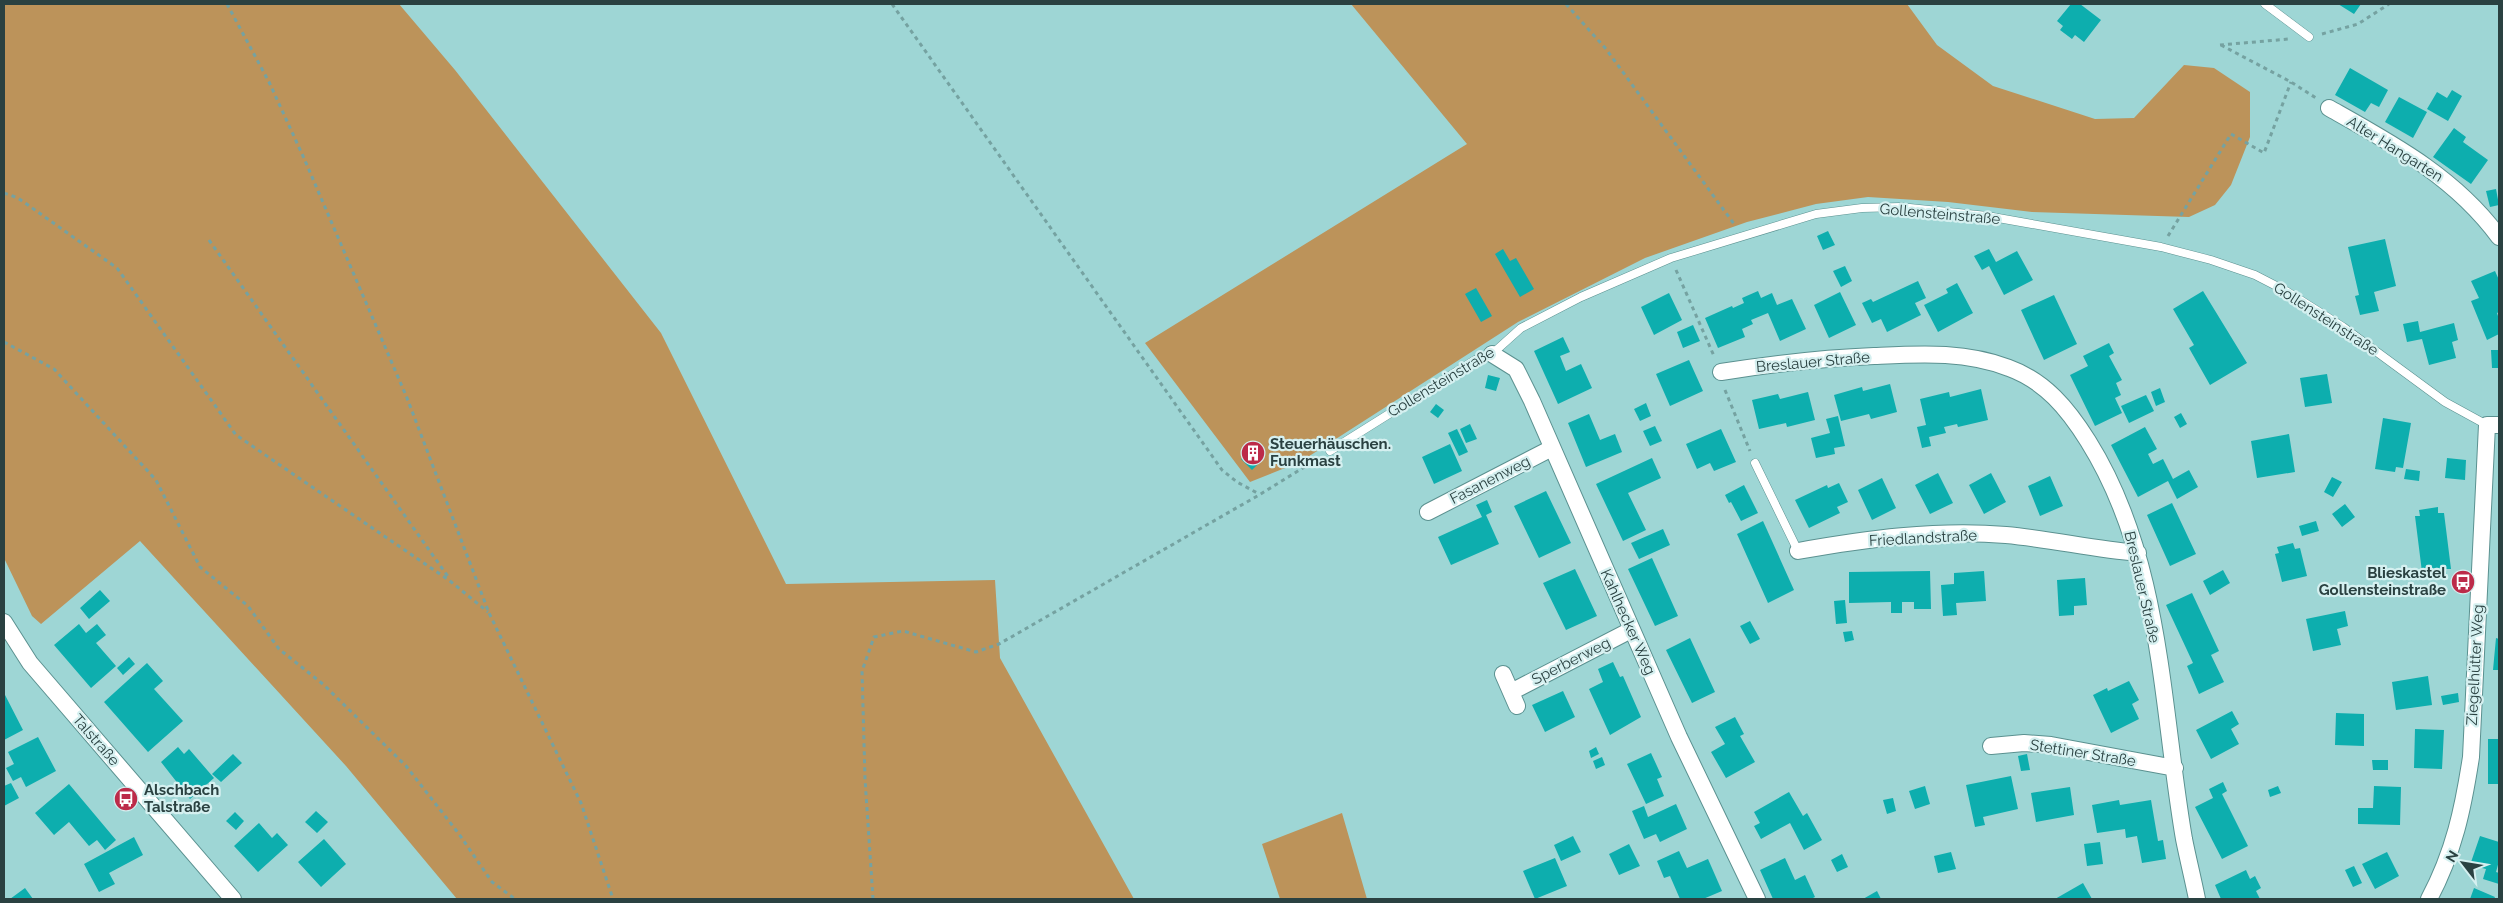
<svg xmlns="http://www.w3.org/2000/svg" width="2503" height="903" viewBox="0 0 2503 903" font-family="Raleway,sans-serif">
	<rect width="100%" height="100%" fill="#9ed6d5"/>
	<path fill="#bc935a" d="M4,4H399L455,70L661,333L786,584L995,580L1000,658L1134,899H457L346,766L140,541L41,624L32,616L4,558Z
		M1351,4H1907L1937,45L1993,86L2095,119L2134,118L2184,65L2214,68L2250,92V137L2231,185L2215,205L2189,217L2032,212L1948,202L1868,197L1816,204L1747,222L1645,258L1518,322L1300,462L1250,482L1145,343L1467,144Z
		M1342,813L1367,899H1280L1262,844Z"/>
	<path fill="#0daeae" d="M2071,4H2080L2101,20L2084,42L2075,35L2072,39L2060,30L2063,26L2057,21Z
		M2338,4H2361L2354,14Z
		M2350,68L2388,90L2379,107L2371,103L2365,112L2335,95Z
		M2452,90L2462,96L2448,121L2427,109L2437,92L2447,98Z
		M2399,97L2427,112L2413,138L2385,122Z
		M2454,128L2466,137L2463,142L2488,160L2471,184L2433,157Z
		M2496,189L2499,205L2490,207L2486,191Z
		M1828,231L1835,245L1823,250L1817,236Z
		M2385,239L2396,286L2374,292L2379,311L2360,315L2355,296L2359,295L2348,247Z
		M1503,249L1510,261L1516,258L1534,289L1520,297L1495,254Z
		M1989,249L1996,262L2017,251L2033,280L2004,295L1989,266L1982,270L1974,256Z
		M1845,266L1852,281L1841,287L1833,271Z
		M2495,271L2499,280V312L2497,313L2499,319V334L2487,340L2471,301L2479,298L2471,281Z
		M1918,281L1926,298L1915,303L1921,315L1887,332L1881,319L1872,323L1862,303L1871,299L1873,302Z
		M1957,283L1973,313L1938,332L1924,305L1948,293L1946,289Z
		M1476,288L1492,316L1481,322L1465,294Z
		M1758,291L1761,298L1772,293L1777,305L1792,299L1806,329L1780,341L1768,313L1751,320L1753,324L1742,329L1745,337L1718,348L1705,318L1732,306L1733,308L1744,303L1742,298Z
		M2203,291L2247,363L2210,385L2189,348L2194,345L2173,309Z
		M1840,292L1856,325L1829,338L1814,305Z
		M1669,293L1682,320L1654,335L1641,307Z
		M2054,295L2077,344L2044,360L2021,310Z
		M2418,321L2420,332L2454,323L2458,340L2452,342L2456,358L2429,365L2422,339L2407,342L2403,324Z
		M1693,325L1700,341L1683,348L1677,332Z
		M1563,337L1570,352L1560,356L1566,371L1581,364L1592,388L1558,404L1534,351Z
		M2109,343L2114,353L2109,356L2122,380L2116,383L2121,395L2115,398L2122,413L2095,426L2070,375L2088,366L2083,356Z
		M2491,350H2499V368H2492Z
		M1689,360L1703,391L1670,406L1656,374Z
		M2327,374L2332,403L2305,407L2300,378Z
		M1488,375L1500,378L1496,391L1485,388Z
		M1890,384L1897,412L1871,419L1869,414L1841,421L1834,395L1862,387L1863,391Z
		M2160,388L2165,402L2156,406L2151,392Z
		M1981,389L1988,420L1958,427L1957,424L1944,427L1946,433L1929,437L1931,446L1922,448L1917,427L1926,425L1920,399L1949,392L1950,397Z
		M1808,392L1815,420L1787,427L1786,423L1759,429L1752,400L1778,394L1780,399Z
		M2146,395L2154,411L2129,423L2121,406Z
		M1646,403L1651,416L1640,421L1634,409Z
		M1436,404L1444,410L1438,418L1430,412Z
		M2181,413L2187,424L2180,428L2174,417Z
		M1589,414L1600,440L1615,434L1622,452L1586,467L1568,423Z
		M1838,416L1845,446L1834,448L1835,454L1816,458L1811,438L1830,433L1826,419Z
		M2383,418L2411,423L2403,468L2396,467L2395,472L2375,469Z
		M1470,424L1477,439L1466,443L1460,429Z
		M1655,426L1662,441L1650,446L1643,431Z
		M2145,427L2157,449L2148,454L2153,464L2163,459L2173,479L2189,470L2198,487L2177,499L2168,481L2138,497L2111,445Z
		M1457,429L1468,452L1459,456L1448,433Z
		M1721,429L1736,462L1714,471L1710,463L1697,469L1686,444Z
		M2289,434L2295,472L2257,478L2251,441Z
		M1450,444L1462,471L1434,484L1422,457Z
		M1253,447L1264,458L1252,470L1241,459Z
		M1652,458L1661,478L1628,493L1646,530L1623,541L1596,484Z
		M2447,458L2466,460L2465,480L2445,478Z
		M2406,469L2420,471L2419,481L2404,479Z
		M1938,473L1953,503L1930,514L1915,485Z
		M1991,473L2006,502L1984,514L1969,485Z
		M2050,476L2063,506L2040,516L2028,486Z
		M2332,477L2342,482L2333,497L2324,492Z
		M1882,478L1896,508L1872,520L1858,490Z
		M1839,483L1848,502L1837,507L1840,513L1809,528L1795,500L1827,485L1828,488Z
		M1744,485L1758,513L1741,521L1731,502L1729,503L1725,495Z
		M1546,491L1571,543L1539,558L1514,506Z
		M1487,500L1492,512L1486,515L1499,544L1451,565L1438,537L1482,517L1476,505Z
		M2172,503L2196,554L2170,566L2147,515Z
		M2345,504L2355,517L2342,527L2332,514Z
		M2438,507V513H2444L2451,569H2446L2447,577L2429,579L2428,572H2422L2415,516H2420L2419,510Z
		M1763,521L1794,590L1768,603L1737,534Z
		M2316,521L2319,531L2302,536L2299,526Z
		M1663,529L1670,545L1639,559L1631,543Z
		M2293,543L2295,549L2300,548L2307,576L2282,582L2275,554L2279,553L2277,547Z
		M1652,558L1678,616L1655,626L1628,569Z
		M1575,569L1597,616L1566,630L1543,583Z
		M2223,570L2230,583L2210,595L2203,581Z
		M1930,571L1931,609H1914V602H1902V613H1891V602L1849,603V572Z
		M1984,571L1986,601L1956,603L1957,615L1943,616L1941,585L1954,584V573Z
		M2085,578L2087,605L2074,606V615L2059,616L2057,580Z
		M100,590L110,601L89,619L80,608Z
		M2192,593L2219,651L2211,655L2224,682L2199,694L2187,666L2193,663L2166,605Z
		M1845,600L1847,623L1836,624L1834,601Z
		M2345,611L2348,626L2337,629L2341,645L2313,651L2306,619Z
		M1750,621L1760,639L1750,644L1740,626Z
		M79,624L86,633L97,624L106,635L96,643L116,666L91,688L54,645Z
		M1852,631L1854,640L1845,642L1843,632Z
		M1690,638L1715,692L1692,703L1666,650Z
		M2496,638L2499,639V670H2493Z
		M129,657L135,664L123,675L117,668Z
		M1613,662L1620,677L1623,676L1641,717L1610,735L1589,689L1603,682L1598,669Z
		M147,663L163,681L154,689L183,721L148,752L104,702Z
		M2428,676L2432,705L2396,710L2392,682Z
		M2129,681L2139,700L2132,704L2139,719L2111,733L2093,695L2107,688L2108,691Z
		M1563,691L1575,717L1545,732L1532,705Z
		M4,693L23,730L4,740Z
		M2458,693L2459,702L2443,705L2441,696Z
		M2232,711L2239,724L2231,729L2239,744L2211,759L2196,730Z
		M2336,713L2364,714V746L2335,745Z
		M1735,717L1744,734L1740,736L1755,762L1726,778L1711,752L1725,744L1715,727Z
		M2415,729L2444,730L2442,769L2414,768Z
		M38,737L56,771L26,787L21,777L13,781L6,768L14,764L8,752Z
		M2488,739H2499V784H2488Z
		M178,747L184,754L189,749L214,778L190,799L161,762Z
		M1596,747L1599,754L1591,758L1589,751Z
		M1651,753L1662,777L1657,779L1664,796L1646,804L1627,764Z
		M233,754L242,763L221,782L212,774Z
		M2027,754L2030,770L2021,771L2018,756Z
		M1602,757L1605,765L1596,769L1593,761Z
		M2372,760H2388V770H2373Z
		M2011,776L2018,809L1983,817L1985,825L1975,827L1966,785Z
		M2223,782L2227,791L2222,794L2248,846L2222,859L2195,807L2213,798L2209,789Z
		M11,783L19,798L4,806V786Z
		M69,784L116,840L105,850L97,840L89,846L69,822L54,835L35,813Z
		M1925,786L1930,804L1915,809L1909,791Z
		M2278,786L2281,793L2270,797L2268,790Z
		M2374,786L2401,787L2400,825L2358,824V808H2373Z
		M2070,787L2074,815L2036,822L2031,793Z
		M1789,792L1803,816L1807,813L1822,840L1804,850L1790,823L1761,839L1754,826L1760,823L1754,812Z
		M1893,798L1896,811L1887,814L1883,800Z
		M2119,800L2120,805L2151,800L2158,841L2163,840L2166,859L2142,863L2137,836L2126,838L2125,829L2097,833L2092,805Z
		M1676,804L1687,829L1660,842L1656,834L1644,839L1632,811L1644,806L1648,817Z
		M316,811L328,822L317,833L305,822Z
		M235,812L244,821L236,830L226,821Z
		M259,823L272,838L277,833L288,845L258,872L234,846Z
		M1573,836L1581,852L1561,861L1554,845Z
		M2480,836L2499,842V861L2496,872L2499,873V884L2483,879L2486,869L2470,865Z
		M134,837L143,855L109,873L115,884L99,892L84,864Z
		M324,839L346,864L321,887L298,862Z
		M2100,842L2103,864L2087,866L2084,844Z
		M1629,844L1640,866L1619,875L1609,854Z
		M1679,851L1687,868L1708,859L1722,891L1703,899H1680L1670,876L1664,878L1657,861Z
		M1951,852L1956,869L1938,873L1934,856Z
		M2387,852L2399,876L2375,889L2362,864Z
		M1842,854L1848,867L1837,872L1831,860Z
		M1555,858L1567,886L1535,899L1523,871Z
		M1785,858L1795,880L1805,875L1815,897L1811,899H1773L1760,870Z
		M2354,866L2362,883L2353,887L2345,870Z
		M2246,870L2250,879L2255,876L2261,888L2256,891L2260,899H2221L2215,885Z
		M2083,883L2092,899H2055Z
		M25,888L33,899H10Z
		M2474,888L2495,897L2494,899H2470Z
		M1877,891L1881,899H1863Z"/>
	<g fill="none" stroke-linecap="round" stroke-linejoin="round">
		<g stroke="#5b9190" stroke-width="9">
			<path id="service" d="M2265,4L2309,37
				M1330,451L1475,360L1492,354L1521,328L1581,297L1671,258L1816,214L1862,208L1900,207L1987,216L2161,247L2211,260L2255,275L2286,291L2343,327L2445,402L2487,425
				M1755,463L1798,551"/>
		</g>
		<g stroke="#5b9190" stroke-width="18">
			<path id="minor" d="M2329,108C2393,144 2455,177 2499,237
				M1492,354L1516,369L1532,401L1679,737L1757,899
				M1721,372C1772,364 1823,358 1874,356C1920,354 1965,351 2009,368C2045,381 2068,409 2088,441C2162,559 2161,705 2184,839C2188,859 2193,879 2197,899
				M1428,512L1552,448
				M1798,551C1865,539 1937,529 2006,535C2050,539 2093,549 2138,553
				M4,622L30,663L233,899
				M1503,674L1517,706
				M1511,692L1631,630
				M1991,746L2024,743L2051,745L2175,768
				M2429,899C2454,852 2463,809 2471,757L2487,425H2499"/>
		</g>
		<path stroke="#75a2a1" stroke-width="3" stroke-dasharray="4 4" stroke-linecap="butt" d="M227,4L269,82L303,156L407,398L489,613L581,803L613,899
			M892,4L1222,470L1237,482L1259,494
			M1566,4L1606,49L1734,224
			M2322,34L2358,24L2389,4
			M2220,45L2289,39
			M2221,45L2291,82L2316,98
			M4,193L18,198L117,268L236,435L450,581L488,612
			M2168,236L2231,134L2264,153L2291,82
			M209,240L449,578
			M1676,270L1714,356
			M4,342L54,369L156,480L200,567L248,606L279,649L324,685L406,766L459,834L492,882L515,899
			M1725,390L1750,451
			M873,899L865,779L862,671L874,637L903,631L976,652L999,644L1259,495L1319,458"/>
		<use href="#service" stroke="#fff" stroke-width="8"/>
		<use href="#minor" stroke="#fff" stroke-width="16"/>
	</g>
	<defs>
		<g id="building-disc" transform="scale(1.25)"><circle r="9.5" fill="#bc2b49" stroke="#d5f0f0"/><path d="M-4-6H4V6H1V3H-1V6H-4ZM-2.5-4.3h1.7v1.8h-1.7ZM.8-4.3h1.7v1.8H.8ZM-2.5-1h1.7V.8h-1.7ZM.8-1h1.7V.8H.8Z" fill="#fff"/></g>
		<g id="bus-disc" transform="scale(1.25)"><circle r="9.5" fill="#bc2b49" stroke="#d5f0f0"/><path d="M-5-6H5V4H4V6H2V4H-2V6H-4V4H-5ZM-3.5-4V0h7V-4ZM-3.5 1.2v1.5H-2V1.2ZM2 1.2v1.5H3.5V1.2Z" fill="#fff"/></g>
	</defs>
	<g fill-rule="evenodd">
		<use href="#building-disc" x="1253" y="453"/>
		<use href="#bus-disc" x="2463" y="582"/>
		<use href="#bus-disc" x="126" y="799"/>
	</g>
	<g text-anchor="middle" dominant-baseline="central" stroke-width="4.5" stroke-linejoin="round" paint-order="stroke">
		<g font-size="15" fill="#2a4141" stroke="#d5f0f0">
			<text transform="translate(2395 149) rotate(32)">Alter Hangarten</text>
			<text transform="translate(1940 214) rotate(5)">Gollensteinstraße</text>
			<text transform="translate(2326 319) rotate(33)">Gollensteinstraße</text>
			<text transform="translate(1813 362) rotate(-5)">Breslauer Straße</text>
			<text transform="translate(1441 382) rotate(-31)">Gollensteinstraße</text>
			<text transform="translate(1490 480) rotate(-27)">Fasanenweg</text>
			<text transform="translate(1923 538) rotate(-3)">Friedlandstraße</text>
			<text transform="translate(2142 587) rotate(77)">Breslauer Straße</text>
			<text transform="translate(1628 622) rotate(66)">Kahlhecker Weg</text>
			<text transform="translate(1571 661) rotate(-27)">Sperberweg</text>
			<text transform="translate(2475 665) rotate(-87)">Ziegelhütter Weg</text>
			<text transform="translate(96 740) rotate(49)">Talstraße</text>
			<text transform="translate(2083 753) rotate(9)">Stettiner Straße</text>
		</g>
		<g font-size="15" font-weight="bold" fill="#2a4141" stroke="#d5f0f0" text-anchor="start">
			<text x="1270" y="444">Steuerhäuschen.<tspan x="1270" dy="17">Funkmast</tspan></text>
			<text x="2446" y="573" text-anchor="end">Blieskastel<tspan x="2446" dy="17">Gollensteinstraße</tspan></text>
			<text x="144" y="790">Alschbach<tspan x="144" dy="17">Talstraße</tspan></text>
		</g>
	</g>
	<rect width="2503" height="903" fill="none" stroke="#2a4141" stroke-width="10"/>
	<g transform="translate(2463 863) rotate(301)" stroke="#d5f0f0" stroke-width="4" paint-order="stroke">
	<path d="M0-4L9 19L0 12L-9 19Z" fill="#2a4141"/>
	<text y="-8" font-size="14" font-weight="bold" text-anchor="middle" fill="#2a4141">N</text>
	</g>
</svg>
